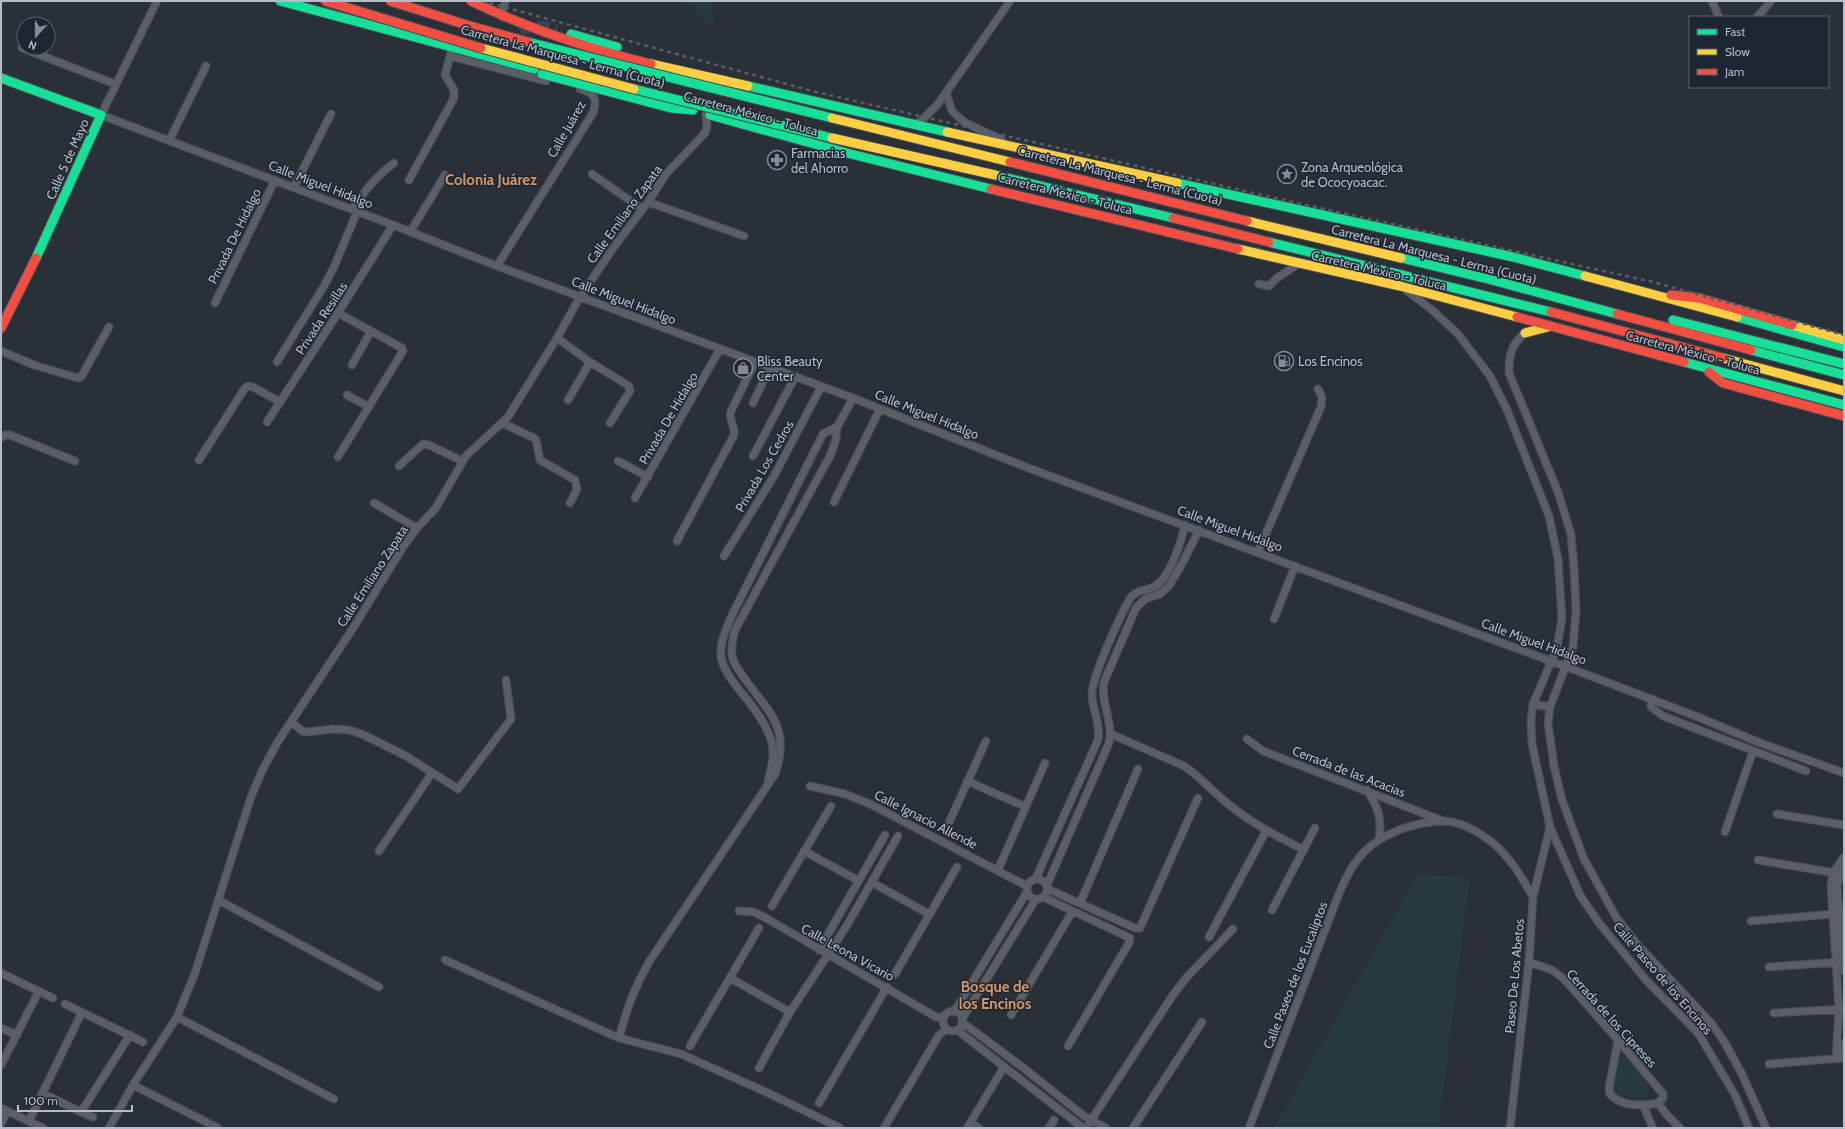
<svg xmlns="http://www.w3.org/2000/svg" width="1845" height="1129" viewBox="0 0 1845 1129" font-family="Cabin,sans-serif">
	<rect width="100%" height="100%" fill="#2a3038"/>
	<path fill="#273a3e" d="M684,1H713L714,30Z
		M1418,874L1470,878L1439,1128H1274Z
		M1621,1052L1641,1072L1649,1087L1647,1098L1619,1096L1613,1089Z"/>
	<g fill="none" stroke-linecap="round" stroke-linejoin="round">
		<path stroke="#3f454e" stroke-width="12" stroke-dasharray="12 6" stroke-linecap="butt" d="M517,63C507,52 511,34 525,28C534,24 547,28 557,30"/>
		<g stroke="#484c53" stroke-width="9">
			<path id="street" d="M157,1L101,115L393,225L497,266L853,398L1031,469L1567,667L1698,717L1758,742L1844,773
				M1712,1L1719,17
				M502,17L505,1
				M1757,17L1771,1
				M22,48L115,84
				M452,48L450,56L546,81
				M946,92L952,111L964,122L1002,140
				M916,124L923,119L938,104L1010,1
				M169,141L206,66
				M592,174L642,209
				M409,180L454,98V90L445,75L450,56
				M294,187L331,114
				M648,202L744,236
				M352,209C364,192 376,176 394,163
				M410,232L445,175
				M497,266L593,113C598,98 594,93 580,89
				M1259,284L1269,286L1277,278L1298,264
				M1407,291L1431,309L1458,334L1490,376L1507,410L1549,516L1558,559L1562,618L1557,648L1533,704L1531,720L1532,744L1550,827L1580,895L1599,923L1646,980L1698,1033L1735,1095L1749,1128
				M215,303L275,180
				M1525,333C1511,345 1509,354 1509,373L1558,492L1571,534L1574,568L1576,610L1573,647L1550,707L1548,723L1554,766L1562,800L1584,859L1616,917L1637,944L1712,1024L1725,1043L1742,1074L1766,1128
				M557,338L590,362L629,386L630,391L610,423
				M1,351L34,365L78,378L81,377L109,327
				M277,362L324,286L334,267L357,212
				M352,365L371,331
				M347,395L369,407
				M568,400L590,362
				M753,403L770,367
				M267,422L338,313L393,225
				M502,423L534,438L536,440L540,460L575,480L577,489L570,503
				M1,438L5,435H10L75,461
				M753,456L795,377
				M338,457L403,351L402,348L338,313
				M199,460L245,388L249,386L253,387L280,402
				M618,461L648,477
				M399,466L423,444L429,445L462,461
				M635,498L720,349
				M834,502L880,409
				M374,503L417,528
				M677,541L734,435C736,426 728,421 731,411L755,362
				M1258,552L1321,407L1322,397L1318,389
				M724,556L774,476L821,387
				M1274,619L1295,566
				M1652,699L1651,707L1663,716L1806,771
				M1533,704L1550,707
				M291,721L302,731L308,732L333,729L349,730L364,735L406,756L458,789L511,719L506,680
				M1111,734L1184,766C1198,775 1208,787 1221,798C1246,820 1274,835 1304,850
				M1247,739L1263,751L1443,821
				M768,781C770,772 773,764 773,754C774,733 753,706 740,691C732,680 723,670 721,656C720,641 727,626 733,613L823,434L837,427
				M967,781L1026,807
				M810,786L845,794L870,804L1027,886
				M1367,790C1379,809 1382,818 1379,840
				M1777,814L1844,825
				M947,827L986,741
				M1725,832L1753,751
				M379,851L432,773
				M804,851L859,881
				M1758,860L1836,873
				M1844,869L1841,874L1837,886L1844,971
				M998,870L1045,763
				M1036,878L1098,740C1101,724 1092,709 1092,694C1092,676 1121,614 1131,597C1138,589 1146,591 1154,587C1170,578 1181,542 1185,525
				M1027 889a10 10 0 1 1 20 0a10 10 0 1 1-20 0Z
				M873,883L929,914
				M1047,885L1109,743C1114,723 1100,703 1104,682L1136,608L1145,599L1160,594L1169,586L1182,564L1199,530
				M1048,889L1135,928H1140L1198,798
				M1043,897L1130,938L1129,943L1068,1046
				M220,901L379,987
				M1080,903L1138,769
				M772,906L831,806
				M1272,910L1315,828
				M739,911L754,912L764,917L936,1017H944
				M1751,921L1844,913
				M1209,937L1266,831
				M819,950L885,835
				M445,960L619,1038L681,1054L766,1092L840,1128
				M1529,962L1552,970L1564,979L1618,1040L1663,1094V1098L1658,1103
				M1769,967L1839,962
				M1,973L53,998
				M895,974L957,867
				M730,978L790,1012
				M65,1004L143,1042
				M943 1021a10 10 0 1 1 20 0a10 10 0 1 1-20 0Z
				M954,1012L1027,892
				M1774,1013L1844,1009
				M1011,1015L1072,912
				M177,1017L334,1099
				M962,1019L1036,899
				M962,1022L1021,1066L1084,1116L1106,1128
				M1,1028L17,1035
				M957,1030L1083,1128
				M1698,1033L1712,1024
				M619,1038C627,1008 634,989 649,962L775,774C791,728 770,714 745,679C740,672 733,664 732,655C731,647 733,638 735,630L831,454L836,439L837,427L853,398
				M1618,1040L1609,1088L1610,1094C1621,1107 1643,1106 1658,1103
				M690,1046L759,928
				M1836,1058L1839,1009L1831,886L1833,873L1844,857
				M1843,1058L1844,1043
				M1769,1064L1844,1058
				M1,1065L39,991
				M759,1068L790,1012L846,927L898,836
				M133,1085L218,1128
				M42,1093L81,1112
				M819,1103L887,987
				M1658,1103L1667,1115L1680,1128
				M1643,1105L1653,1128
				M1,1108L43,1128
				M93,1117L81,1112L130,1035
				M29,1121L82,1012
				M970,1123L979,1128
				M1,1124L7,1111
				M109,1128L133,1085L177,1017L195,973L251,797L262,771L277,743L355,625L403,547L417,528L435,509L466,456L508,417L557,338L580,297L614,247L648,202L666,174L705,133L707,127L706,114
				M884,1128L939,1035L947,1029
				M967,1128L1004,1067
				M1049,1128L1054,1120
				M1086,1128L1173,995L1186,978L1233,929
				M1133,1128L1202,1022
				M1249,1128L1340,891C1346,877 1353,863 1364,852C1384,832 1415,822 1444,821C1459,821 1477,831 1489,840C1509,855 1521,876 1533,897
				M1510,1128L1529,962L1533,897L1550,827"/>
		</g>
		<g stroke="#484c53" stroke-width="11">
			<path id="fast" d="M280,1L534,69
				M571,34L617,47
				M542,74L671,108L693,110
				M1,78L101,115L36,258
				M748,86L947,132
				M710,115L847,153L991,189
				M1177,183L1513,257L1585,276
				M1269,242L1551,312
				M1401,258L1492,280L1617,314
				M1737,317L1844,347
				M1673,320L1844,364
				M1751,350L1844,375
				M1684,362L1844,405"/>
		</g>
		<g stroke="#484c53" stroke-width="11">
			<path id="slow" d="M651,64L748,86
				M947,132L1177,183
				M1247,221L1401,258
				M1238,249L1400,286L1517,317
				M1585,276L1737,317
				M1792,325L1844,340
				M1525,333L1548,327
				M1723,358L1844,391"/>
		</g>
		<g stroke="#484c53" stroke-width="11">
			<path id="jam" d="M471,1C529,29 589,49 651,64
				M991,189L1238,249
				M1671,295L1699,298L1792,325
				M1551,312L1723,358
				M1617,314L1751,350
				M1517,317L1684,362
				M1,328L36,258
				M1709,372L1723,383L1844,416"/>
		</g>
		<use href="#street" stroke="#5a5e66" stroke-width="7"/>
		<use href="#fast" stroke="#16e098" stroke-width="9"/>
		<use href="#slow" stroke="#ffcf43" stroke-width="9"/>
		<use href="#jam" stroke="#f24e42" stroke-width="9"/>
		<path stroke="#595d64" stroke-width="2.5" stroke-dasharray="4 4" stroke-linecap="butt" d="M482,1L816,92L1271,197L1653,282L1844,335"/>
		<g stroke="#474c53" stroke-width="11" stroke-linecap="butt">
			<path id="fast-bridge" d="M528,42L832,118
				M634,89L832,138
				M995,175L1173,218"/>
		</g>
		<g stroke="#474c53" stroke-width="11" stroke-linecap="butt">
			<path id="slow-bridge" d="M481,48L634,89
				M832,118L1010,162
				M832,138L995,175"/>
		</g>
		<g stroke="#474c53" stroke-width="11" stroke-linecap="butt">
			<path id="jam-bridge" d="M325,1L481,48
				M390,1L470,26L528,42
				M1010,162L1247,221
				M1173,218L1269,242"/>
		</g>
		<use href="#fast-bridge" stroke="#16e098" stroke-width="9"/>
		<use href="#slow-bridge" stroke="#ffcf43" stroke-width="9"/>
		<use href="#jam-bridge" stroke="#f24e42" stroke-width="9"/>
	</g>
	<defs>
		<g id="pharmacy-ring" transform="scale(1)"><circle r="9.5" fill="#1d2633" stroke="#848b96" stroke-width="1.5"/><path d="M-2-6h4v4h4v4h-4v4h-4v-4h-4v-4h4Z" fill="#848b96"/></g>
		<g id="sight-ring" transform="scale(1)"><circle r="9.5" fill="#1d2633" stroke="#848b96" stroke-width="1.5"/><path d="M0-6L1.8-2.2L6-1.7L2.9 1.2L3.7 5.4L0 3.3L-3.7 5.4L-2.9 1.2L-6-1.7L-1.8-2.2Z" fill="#848b96"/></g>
		<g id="fuel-ring" transform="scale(1)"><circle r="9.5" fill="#1d2633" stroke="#848b96" stroke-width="1.5"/><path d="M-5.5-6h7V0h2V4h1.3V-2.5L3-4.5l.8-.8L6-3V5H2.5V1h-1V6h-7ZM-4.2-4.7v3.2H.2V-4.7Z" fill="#848b96"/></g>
		<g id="shop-ring" transform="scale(1)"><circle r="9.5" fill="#1d2633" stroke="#848b96" stroke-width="1.5"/><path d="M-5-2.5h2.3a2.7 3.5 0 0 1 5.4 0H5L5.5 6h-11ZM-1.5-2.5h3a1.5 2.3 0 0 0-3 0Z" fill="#848b96"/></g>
	</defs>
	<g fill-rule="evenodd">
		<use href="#pharmacy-ring" x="777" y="160"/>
		<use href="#sight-ring" x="1287" y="174"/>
		<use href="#fuel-ring" x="1284" y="361"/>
		<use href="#shop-ring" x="743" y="368"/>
	</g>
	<g text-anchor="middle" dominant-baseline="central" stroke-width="3" stroke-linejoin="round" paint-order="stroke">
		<g font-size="13" fill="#b4bcc9" stroke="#1d2633">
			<text transform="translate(563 56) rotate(15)">Carretera La Marquesa - Lerma (Cuota)</text>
			<text transform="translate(751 113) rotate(15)">Carretera México - Toluca</text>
			<text transform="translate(566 129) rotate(-60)">Calle Juárez</text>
			<text transform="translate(67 159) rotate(-66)">Calle 5 de Mayo</text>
			<text transform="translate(1120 175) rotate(14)">Carretera La Marquesa - Lerma (Cuota)</text>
			<text transform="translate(321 184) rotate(21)">Calle Miguel Hidalgo</text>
			<text transform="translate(1065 193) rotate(14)">Carretera México - Toluca</text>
			<text transform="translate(624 214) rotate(-54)">Calle Emiliano Zapata</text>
			<text transform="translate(234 236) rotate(-64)">Privada De Hidalgo</text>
			<text transform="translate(1434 254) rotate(14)">Carretera La Marquesa - Lerma (Cuota)</text>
			<text transform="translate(1379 270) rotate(13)">Carretera México - Toluca</text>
			<text transform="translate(624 300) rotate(21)">Calle Miguel Hidalgo</text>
			<text transform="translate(321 318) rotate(-57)">Privada Resillas</text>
			<text transform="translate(1693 352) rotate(15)">Carretera México - Toluca</text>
			<text transform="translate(927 414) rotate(22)">Calle Miguel Hidalgo</text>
			<text transform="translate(668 418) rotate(-60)">Privada De Hidalgo</text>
			<text transform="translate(764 466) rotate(-60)">Privada Los Cedros</text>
			<text transform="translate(1230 528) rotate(20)">Calle Miguel Hidalgo</text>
			<text transform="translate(372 576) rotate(-57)">Calle Emiliano Zapata</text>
			<text transform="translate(1534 641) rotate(20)">Calle Miguel Hidalgo</text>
			<text transform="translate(1349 771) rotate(21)">Cerrada de las Acacias</text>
			<text transform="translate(926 819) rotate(27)">Calle Ignacio Allende</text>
			<text transform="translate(848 952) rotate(29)">Calle Leona Vicario</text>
			<text transform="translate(1295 975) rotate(-69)">Calle Paseo de los Eucaliptos</text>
			<text transform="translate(1514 976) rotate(-85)">Paseo De Los Abetos</text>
			<text transform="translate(1663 978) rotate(49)">Calle Paseo de los Encinos</text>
			<text transform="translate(1612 1018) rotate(48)">Cerrada de los Cipreses</text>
		</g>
		<g font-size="13" fill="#b4bcc9" stroke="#1d2633" text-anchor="start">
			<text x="791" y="153">Farmacias<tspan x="791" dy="15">del Ahorro</tspan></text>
			<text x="1301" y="167">Zona Arqueológica<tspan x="1301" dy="15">de Ococyoacac.</tspan></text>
			<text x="757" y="361">Bliss Beauty<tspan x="757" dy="15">Center</tspan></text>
			<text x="1298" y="361">Los Encinos</text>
		</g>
		<g font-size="15" font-weight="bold" fill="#d59563" stroke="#1d2633">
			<text x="491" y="180">Colonia Juárez</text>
			<text x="995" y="987">Bosque de<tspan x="995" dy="17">los Encinos</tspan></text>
		</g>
	</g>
	<rect width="1845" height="1129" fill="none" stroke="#b4bcc9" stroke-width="4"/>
	<rect x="1689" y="16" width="140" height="72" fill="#1d2633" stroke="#59626f"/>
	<rect x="1697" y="29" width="20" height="6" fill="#16e098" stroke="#59626f"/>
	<text x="1725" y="36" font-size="12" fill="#b4bcc9">Fast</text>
	<rect x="1697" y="49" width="20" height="6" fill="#ffcf43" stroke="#59626f"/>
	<text x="1725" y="56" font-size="12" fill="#b4bcc9">Slow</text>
	<rect x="1697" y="69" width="20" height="6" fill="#f24e42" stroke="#59626f"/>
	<text x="1725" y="76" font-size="12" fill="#b4bcc9">Jam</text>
	<g transform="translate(36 36) rotate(201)"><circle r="19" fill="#1d2633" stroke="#59626f"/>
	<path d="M0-3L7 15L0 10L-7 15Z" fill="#848b96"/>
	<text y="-6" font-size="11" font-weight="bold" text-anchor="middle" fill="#b4bcc9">N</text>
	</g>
	<path d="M18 1105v6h114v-6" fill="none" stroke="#b4bcc9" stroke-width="2"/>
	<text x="24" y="1105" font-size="12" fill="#b4bcc9" stroke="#1d2633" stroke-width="3" paint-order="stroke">100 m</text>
</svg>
